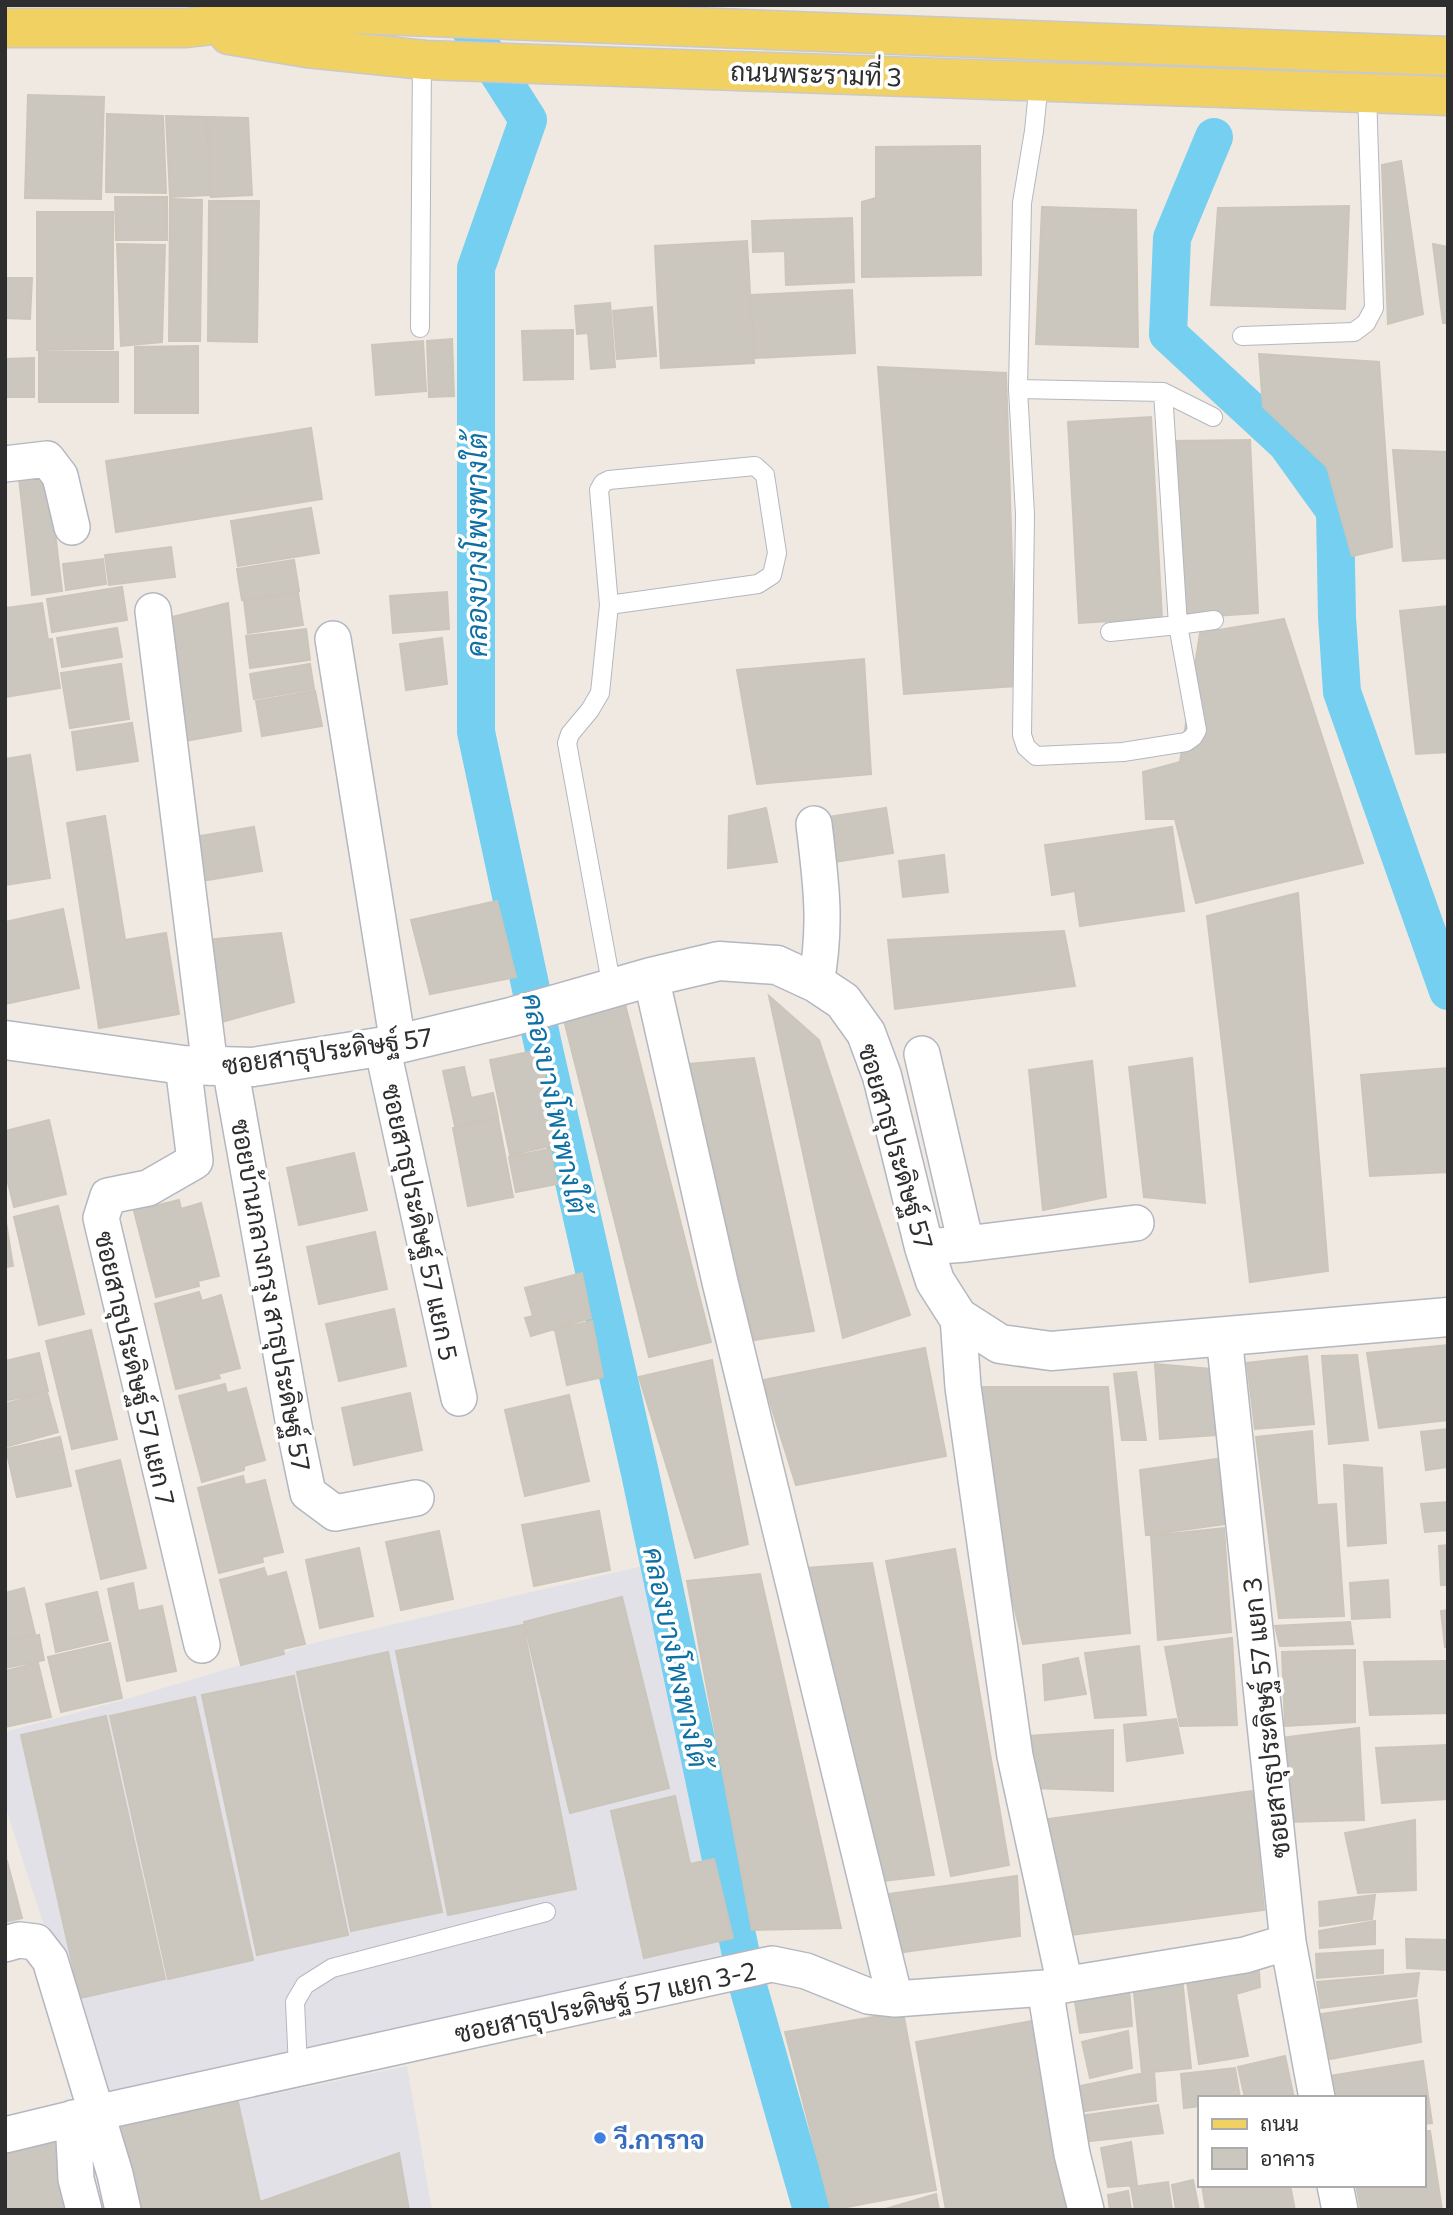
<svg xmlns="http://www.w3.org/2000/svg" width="1453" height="2215" viewBox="0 0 1453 2215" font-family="Commissioner,Sarabun,sans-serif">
	<rect width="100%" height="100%" fill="#efe9e1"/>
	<path fill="#e3e1e8" d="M647,1565L730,1953L100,2097L5,1806V1732L123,1700L318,1642Z
		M407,2066L432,2210H127L109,2129Z"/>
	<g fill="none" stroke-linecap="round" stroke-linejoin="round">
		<path stroke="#75cff0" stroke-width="38" d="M455,5L528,120L476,268V732L543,1045L640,1473L747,1983L812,2210
			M1214,137L1172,238L1168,334L1286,443L1335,511L1337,617L1342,692L1448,991"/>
	</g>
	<path fill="#cbc7bf" stroke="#cbc5ba" stroke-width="2" d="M28,95L104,97L101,199L25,198Z
		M107,114L163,116L166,193L106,192Z
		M166,116L206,117L210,195L170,197Z
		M208,117L248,118L252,195L211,197Z
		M980,146L981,275L862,277V202L876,198V147Z
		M1401,161L1423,314L1388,324L1382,165Z
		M115,197H167V240H116Z
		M170,199L202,200L200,341H169Z
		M209,201H259L257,342L208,341Z
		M1349,206L1345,309L1211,305L1218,208Z
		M1042,207L1136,210L1138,347L1036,344Z
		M37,212H113V349L37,350Z
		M852,218L854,282L786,285L785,251L753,252L752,221Z
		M747,241L754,363L661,368L655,246Z
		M117,244L165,245L162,342L121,346Z
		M1433,244L1448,247V323H1443Z
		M5,278H32L30,319L5,318Z
		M852,290L855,353L755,358L751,295Z
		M610,303L615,367L591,369L588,333L577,334L575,306Z
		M652,307L656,356L617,359L613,311Z
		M573,330V379L524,380L522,331Z
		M452,339L454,396L429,397L427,341Z
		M423,341L426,391L376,395L372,345Z
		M198,346V413H135V347Z
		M39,352H118V402H39Z
		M1259,354L1379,362L1392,547L1352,556L1327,467L1263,407Z
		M34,358V397H7L6,359Z
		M878,367L1006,373L1016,686L904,694Z
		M1151,417L1162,618L1079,623L1068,422Z
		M311,428L322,499L116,532L106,461Z
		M1250,440L1258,613L1184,618L1173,441Z
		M1393,450L1448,452V558L1403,561Z
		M47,465L62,591L32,595L18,469Z
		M311,508L319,553L238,566L231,521Z
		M171,547L175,577L109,585L105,555Z
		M103,559L106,584L66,590L63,564Z
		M294,560L299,591L242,600L237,569Z
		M122,587L127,620L52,632L47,599Z
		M447,592L449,629L393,633L390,596Z
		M298,593L303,625L248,633L244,601Z
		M42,603L48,640L52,639L60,688L5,697V608Z
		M228,603L241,731L185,741L164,619Z
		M1448,606V752L1416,754L1400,611Z
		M1284,619L1363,863L1196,903L1175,819H1146L1143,772L1180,762L1200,633Z
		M117,628L122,657L62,667L57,638Z
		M306,629L310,660L250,668L246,636Z
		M442,638L447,684L406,690L400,644Z
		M864,659L871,774L757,784L737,670Z
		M121,664L129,719L70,728L61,673Z
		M310,664L314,689L254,699L250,674Z
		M315,691L322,726L262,736L256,701Z
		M132,723L138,761L77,770L72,732Z
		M30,755L50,878L5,885V759Z
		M766,808L777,862L728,868L729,816Z
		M886,808L893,853L834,862L828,817Z
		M105,816L125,940L166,933L179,1014L99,1028L67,823Z
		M254,827L262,871L195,882L188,838Z
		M1172,827L1184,911L1080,926L1075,891L1052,895L1045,845Z
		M944,855L948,892L903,897L899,861Z
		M1298,893L1328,1271L1250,1282L1207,916Z
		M497,901L516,977L430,994L411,920Z
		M63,909L79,988L5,1004V922Z
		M1064,931L1075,986L895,1009L888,940Z
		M281,933L294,1002L218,1023L205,940Z
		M769,996L819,1040L910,1315L843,1338Z
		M624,1000L711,1342L649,1357L564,1020Z
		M539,1050L559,1144L510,1155L490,1060Z
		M754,1058L814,1331L754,1340L689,1064Z
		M1192,1058L1205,1203L1144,1197L1129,1067Z
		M1092,1061L1106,1197L1043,1210L1029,1070Z
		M464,1067L471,1098L493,1093L498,1117L455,1126L443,1071Z
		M1448,1068V1172L1370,1176L1361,1075Z
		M498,1119L513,1197L468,1206L453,1128Z
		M49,1120L66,1194L14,1207L5,1171V1131Z
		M550,1149L557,1184L516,1192L509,1157Z
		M354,1153L367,1210L299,1225L287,1168Z
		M179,1200L181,1209L201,1203L219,1276L198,1281L199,1286L156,1297L134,1211Z
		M58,1206L84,1314L39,1325L14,1217Z
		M5,1216L13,1266L5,1267Z
		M375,1232L387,1289L319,1304L307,1247Z
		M582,1273L591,1318L531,1336L525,1318L533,1316L525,1288Z
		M199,1292L202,1301L221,1295L240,1368L218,1374L220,1378L176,1389L155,1304Z
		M394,1309L406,1366L339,1381L326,1324Z
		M592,1321L603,1377L567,1385L555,1330Z
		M91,1330L117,1439L72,1449L46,1341Z
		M1448,1345V1420L1379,1428L1367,1353Z
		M925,1348L946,1456L796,1485L763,1380Z
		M39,1353L48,1391L5,1401V1361Z
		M1357,1355L1368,1440L1329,1444L1322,1356Z
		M1307,1356L1314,1424L1255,1429L1247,1363Z
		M712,1360L748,1544L695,1558L639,1377Z
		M1155,1364L1211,1369L1216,1435L1160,1439Z
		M1136,1372L1146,1440H1122L1114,1374Z
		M225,1384L227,1393L246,1388L265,1460L244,1466V1470L202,1482L179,1396Z
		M963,1387H1108L1130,1633L1023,1644Z
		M47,1392L58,1432L5,1447V1404Z
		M410,1393L422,1450L354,1465L342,1408Z
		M569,1395L589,1481L525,1496L505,1410Z
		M1448,1429V1467L1426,1470L1421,1432Z
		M1312,1431L1317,1505L1336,1504L1344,1616L1279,1618L1256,1437Z
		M60,1437L71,1486L17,1497L6,1449Z
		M1217,1459L1226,1524L1146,1535L1140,1470Z
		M120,1460L146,1568L101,1579L76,1471Z
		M1344,1465L1382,1468L1386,1543L1348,1546Z
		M243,1476L245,1485L265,1480L283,1552L262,1557L263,1562L219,1573L198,1488Z
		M1448,1502V1530L1425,1532L1421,1504Z
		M599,1511L610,1570L534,1586L522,1525Z
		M1224,1528L1231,1632L1158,1640L1151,1536Z
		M439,1531L453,1599L401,1610L386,1542Z
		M1448,1545V1585H1441L1439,1546Z
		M359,1548L373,1616L320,1628L306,1560Z
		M955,1549L1009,1865L951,1876L886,1561Z
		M872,1563L934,1875L884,1881L806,1568Z
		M264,1568L267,1577L286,1572L305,1644L283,1649L284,1654L241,1665L220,1580Z
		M760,1574L841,1928L752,1930L687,1581Z
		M1388,1580L1390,1617L1352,1619L1350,1583Z
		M133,1583L138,1611L162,1606L176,1671L127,1681L108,1589Z
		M24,1588L35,1634L5,1641V1593Z
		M97,1592L108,1640L56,1652L46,1604Z
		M622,1597L669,1788L570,1813L524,1622Z
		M1448,1610V1647H1445L1441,1611Z
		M1350,1622L1353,1644L1280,1646L1275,1626Z
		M523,1625L576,1889L448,1915L396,1651Z
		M39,1635L44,1660L5,1668V1642Z
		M1232,1638L1237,1725L1180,1726L1165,1647Z
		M110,1643L122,1698L61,1712L48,1657Z
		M1139,1646L1146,1715L1095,1718L1085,1653Z
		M1355,1650V1722L1285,1726L1282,1652Z
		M388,1652L442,1912L351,1931L297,1672Z
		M1078,1658L1086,1694L1045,1700L1043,1665Z
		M1448,1661V1713L1370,1715L1364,1662Z
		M38,1663L51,1717L5,1727V1671Z
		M294,1676L348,1935L257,1955L202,1695Z
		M195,1697L253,1960L168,1979L110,1716Z
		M106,1716L165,1979L80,1998L21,1735Z
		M1176,1719L1183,1753L1127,1761L1124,1725Z
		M1359,1728L1364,1820L1286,1822L1280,1738Z
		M1113,1730V1791L1033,1788L1028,1736Z
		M1448,1745V1799L1382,1803L1376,1748Z
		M1253,1791L1264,1910L1064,1936L1048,1819Z
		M675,1796L690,1864L714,1859L733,1938L644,1958L611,1811Z
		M1415,1820L1416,1890L1358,1893L1345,1833Z
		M7,1861L22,1918L5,1922V1862Z
		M1017,1876L1020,1936L896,1953L888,1894Z
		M1375,1895L1372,1919L1320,1926L1319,1902Z
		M1375,1921V1944L1320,1948L1319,1931Z
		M1406,1939L1448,1940V1970L1407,1968Z
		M1383,1950V1973L1317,1978L1316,1954Z
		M1258,1958L1260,1987L1236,1994L1248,2056L1199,2064L1186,1974Z
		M1419,1973L1416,1996L1321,2008L1317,1982Z
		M1128,1974L1132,2026L1080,2033L1072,1983Z
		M1182,1977L1191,2068L1142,2073L1133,1983Z
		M1417,2000L1421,2042L1330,2059L1321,2014Z
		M903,2012L936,2190L831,2210L785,2032Z
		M1032,2021L1067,2210H946L916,2042Z
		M1128,2031L1132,2068L1090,2078L1082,2042Z
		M1285,2056L1294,2098H1245L1238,2067Z
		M1423,2061L1432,2123L1423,2124V2098H1333L1329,2076Z
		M1235,2068L1240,2098H1199V2106L1184,2108L1181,2074Z
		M1154,2071L1156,2101L1078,2112L1075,2087Z
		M238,2102L260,2202L399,2153L409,2210H129L109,2129Z
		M1158,2105L1163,2133L1082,2142L1078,2116Z
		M64,2131L77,2210H5V2141Z
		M1423,2131H1430L1442,2210H1361L1356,2185H1423Z
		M1131,2142L1137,2185L1108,2187L1101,2148Z
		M1193,2180L1199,2210H1176L1172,2185Z
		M1168,2182L1172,2210H1135L1131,2187Z
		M1202,2185H1290L1295,2210H1206Z
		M1128,2191L1131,2210H1110L1108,2195Z
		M936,2194L939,2210H882Z"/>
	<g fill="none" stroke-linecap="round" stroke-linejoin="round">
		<g stroke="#b4b7c1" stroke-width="20">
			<path id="service" d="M1039,81L1034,131L1022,203L1018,389L1025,514L1022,735L1026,747L1036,756L1123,752L1186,742L1193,737L1197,730L1178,625L1214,620
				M420,328L422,59
				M1242,336L1354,332L1366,323L1374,308L1367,93
				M1018,389L1163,392L1213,417
				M609,605L758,584L772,575L777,553L765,475L755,466L609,480L603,483L599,490L609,605L600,693L590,710L570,734L567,743L612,988
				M1110,632L1178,625L1163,392
				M298,2068L295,2002L305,1985L332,1968L546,1912"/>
		</g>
		<g stroke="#b4b7c1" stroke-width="38">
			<path id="minor" d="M5,464L47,459L60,476L72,527
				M153,611L210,1067
				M333,639L398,1044
				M814,824C821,883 827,924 816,983
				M651,977L720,1282L895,1999
				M382,1046L459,1398
				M922,1054L966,1244L924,1247
				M183,1065L195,1161L148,1188L108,1196L101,1218L202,1645
				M230,1067L294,1426L308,1493L335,1513L416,1498
				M966,1244L1136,1223
				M958,1317L963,1387L1015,1756L1065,1985
				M1224,1336L1288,1942L1317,2098
				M5,1944L19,1940L36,1942L50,1960L115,2174L123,2210
				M1045,1988L1072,2154L1086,2210
				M73,2118L76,2179L84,2210
				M5,2135L96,2113L772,1964L806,1971L868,1996L895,1999L1045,1988L1245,1955L1288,1942
				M1335,2185L1340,2210"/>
		</g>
		<g stroke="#b4b7c1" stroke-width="41">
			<path id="tertiary" d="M5,1040L183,1065L253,1067L398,1044L511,1017L651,977L719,961L777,965L816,983L843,1001L866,1033L882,1076L924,1247L935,1281L958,1317L1000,1344L1051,1351L1448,1317"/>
		</g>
		<g stroke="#c9c9c9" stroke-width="41">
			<path id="primary" d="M5,28H186L293,16L354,14L1448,56
				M229,35L307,48L425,60L1448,96"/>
		</g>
		<use href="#service" stroke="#fff" stroke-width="18"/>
		<use href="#minor" stroke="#fff" stroke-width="35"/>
		<use href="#tertiary" stroke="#fff" stroke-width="38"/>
		<use href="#primary" stroke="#f2d163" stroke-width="38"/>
	</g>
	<circle fill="#3f7fe0" stroke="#fff" stroke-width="2.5" cx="600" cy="2138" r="7"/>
	<g text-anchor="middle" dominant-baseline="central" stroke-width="7" stroke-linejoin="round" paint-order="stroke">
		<g font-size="26" fill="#2e2e2e" stroke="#fff">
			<text transform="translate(816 73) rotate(2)">ถนนพระรามที่ 3</text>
			<text transform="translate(327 1050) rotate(-8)">ซอยสาธุประดิษฐ์ 57</text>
			<text transform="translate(897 1146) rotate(74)">ซอยสาธุประดิษฐ์ 57</text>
			<text transform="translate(421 1222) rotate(78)">ซอยสาธุประดิษฐ์ 57 แยก 5</text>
			<text transform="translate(272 1295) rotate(80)">ซอยบ้านกลางกรุง สาธุประดิษฐ์ 57</text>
			<text transform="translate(136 1368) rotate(77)">ซอยสาธุประดิษฐ์ 57 แยก 7</text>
			<text transform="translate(1265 1718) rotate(-96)">ซอยสาธุประดิษฐ์ 57 แยก 3</text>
			<text transform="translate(605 2001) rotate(-12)">ซอยสาธุประดิษฐ์ 57 แยก 3-2</text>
		</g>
		<g font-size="26" font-weight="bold" fill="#366cbe" stroke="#fff" text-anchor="start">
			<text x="614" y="2138">วี.การาจ</text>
		</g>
		<g font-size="28" font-style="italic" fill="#0d6fa3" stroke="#fff">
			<text transform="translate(476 545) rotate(-90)">คลองบางโพงพางใต้</text>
			<text transform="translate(556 1103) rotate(78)">คลองบางโพงพางใต้</text>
			<text transform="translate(677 1657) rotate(78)">คลองบางโพงพางใต้</text>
		</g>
	</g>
	<rect width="1453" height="2215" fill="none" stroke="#2e2e2e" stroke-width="14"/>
	<rect x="1198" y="2096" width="228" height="91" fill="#ffffff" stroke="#ababab" stroke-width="2"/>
	<rect x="1212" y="2119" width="35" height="10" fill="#f2d163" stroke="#ababab" stroke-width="2"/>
	<text x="1260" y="2131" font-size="21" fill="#2e2e2e">ถนน</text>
	<rect x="1212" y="2148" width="35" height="21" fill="#cbc7bf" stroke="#ababab" stroke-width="2"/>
	<text x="1260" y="2166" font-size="21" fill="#2e2e2e">อาคาร</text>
</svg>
